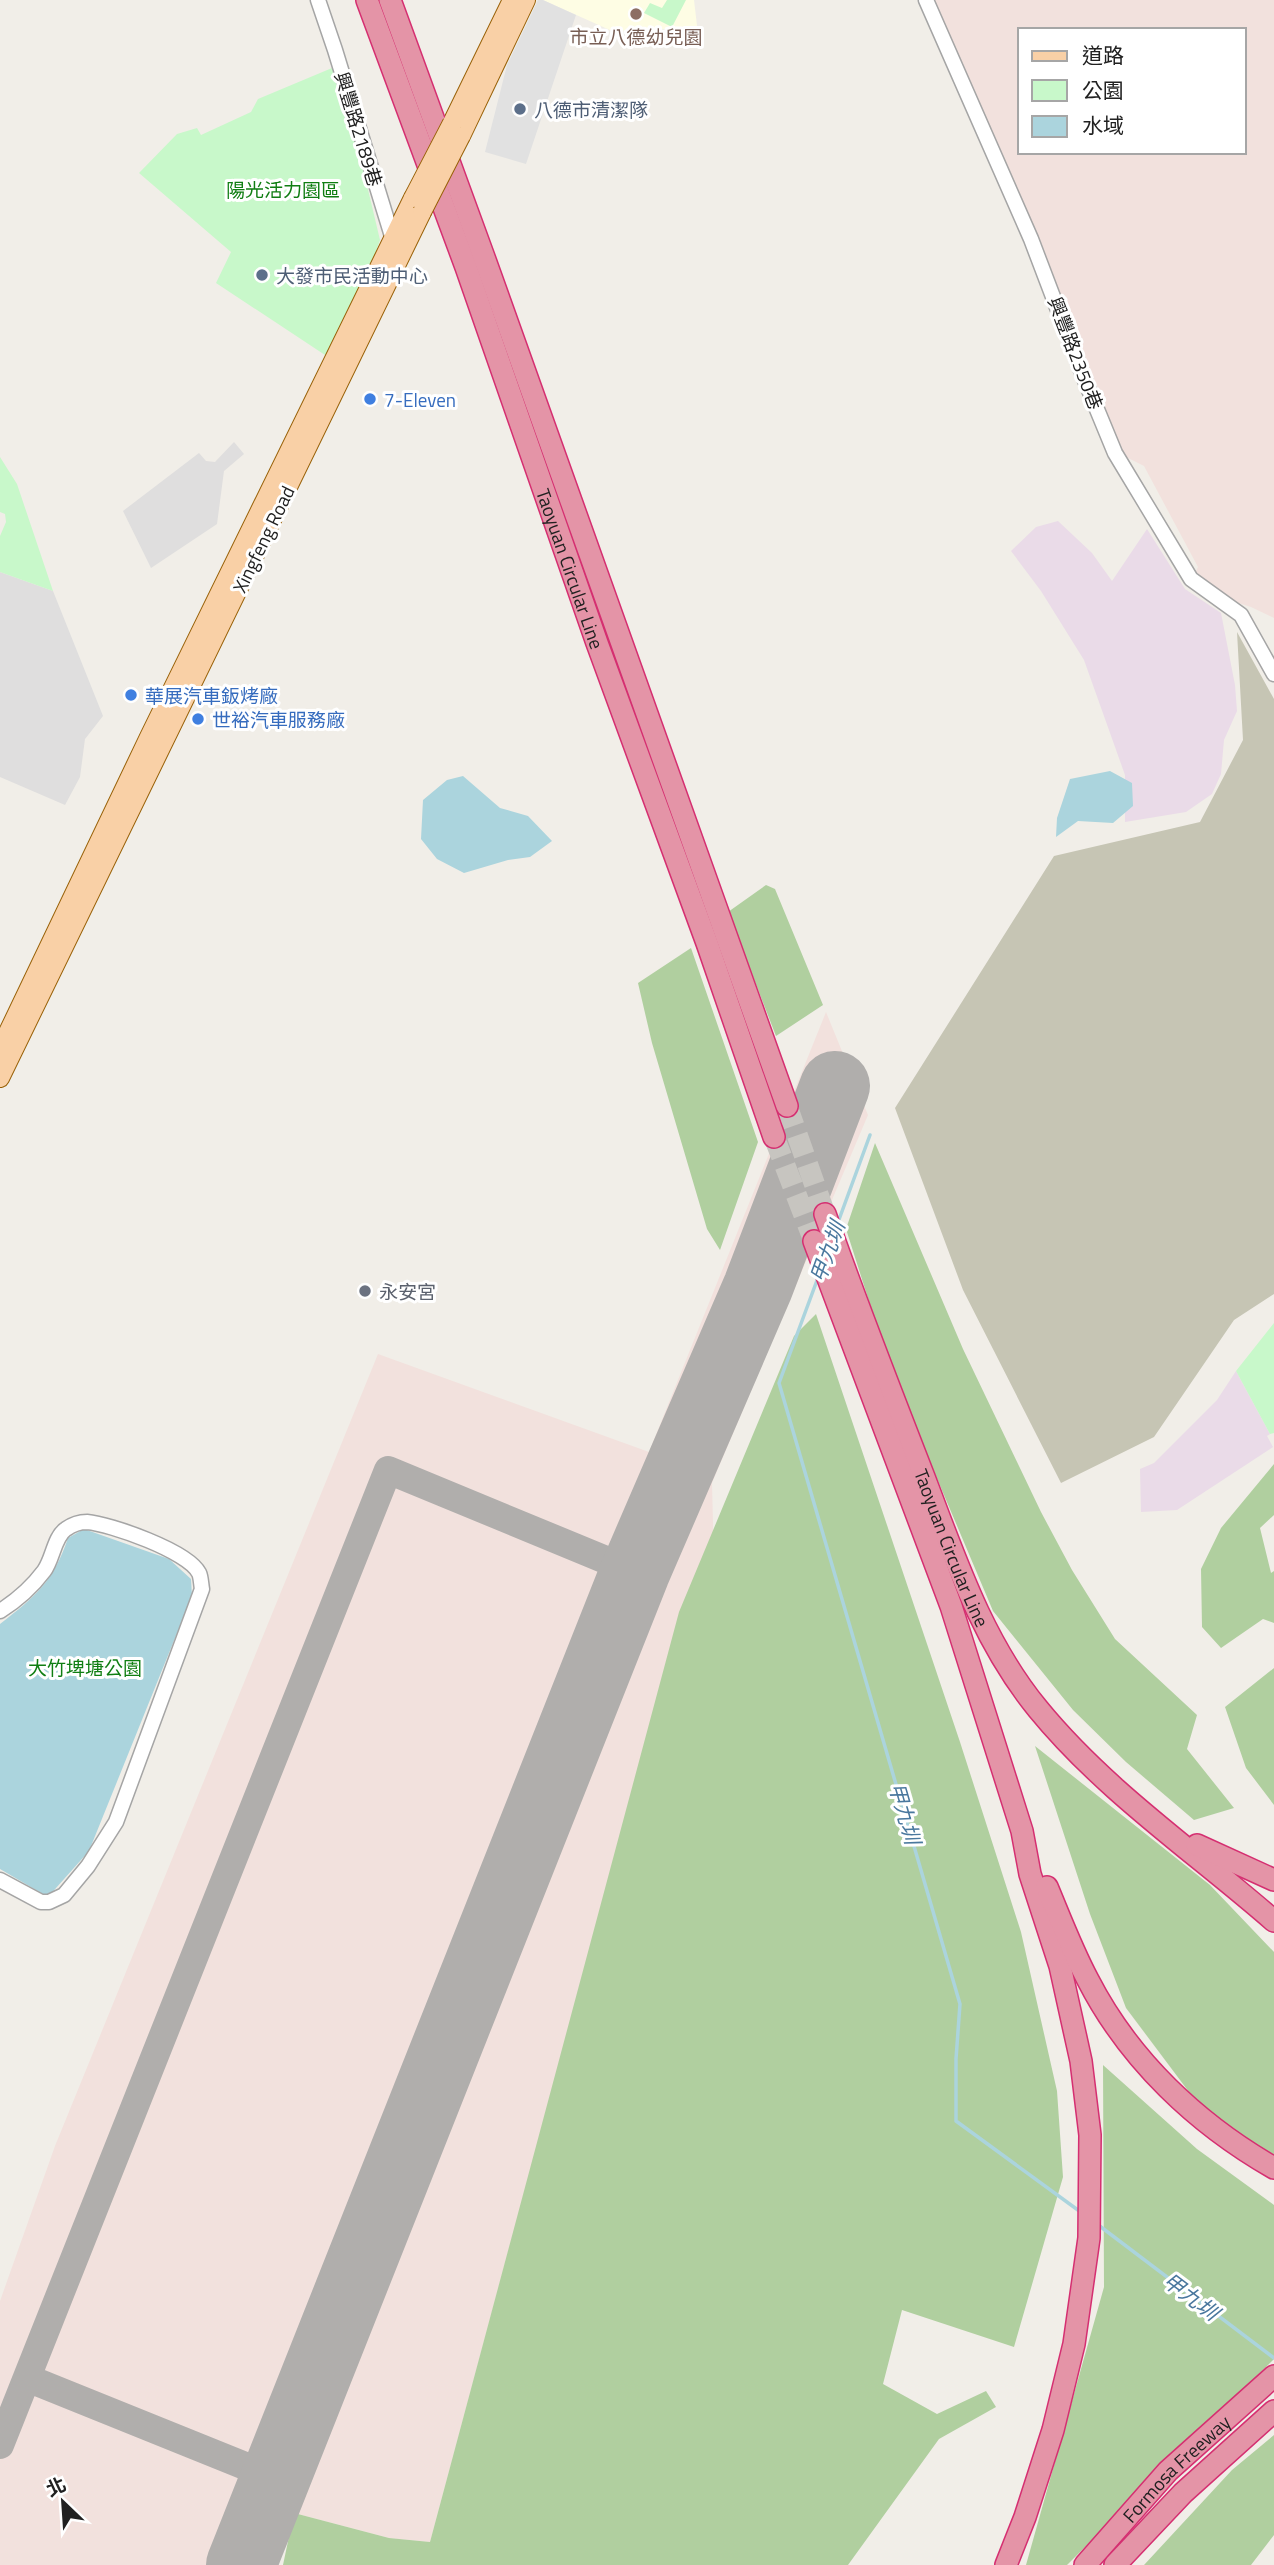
<svg xmlns="http://www.w3.org/2000/svg" width="1274" height="2565" viewBox="0 0 1274 2565" font-family="'Titillium Web','Noto Sans TC',sans-serif">
	<rect width="100%" height="100%" fill="#f1eee8"/>
	<path fill="#dfdede" d="M234,442L244,454L224,471L217,524L151,568L123,511L199,453L206,461L215,462Z
		M0,572L53,591L103,716L85,739L80,777L65,805L0,777Z"/>
	<path fill="#eadbe8" d="M1058,521L1092,553L1112,581L1147,529L1185,589L1221,613L1235,685L1237,711L1224,740L1221,774L1212,794L1186,812L1125,822V775L1084,660L1041,591L1011,551L1036,527Z
		M1236,1371L1270,1434L1267,1436L1273,1447L1177,1510L1141,1512L1140,1469L1154,1463L1217,1400Z"/>
	<path fill="#fefde4" d="M543,0H694L698,34L689,48L666,29L612,31Z"/>
	<path fill="#f2e1dd" fill-rule="evenodd" d="M933,0H1274V618L1251,607L1220,597L1195,573L1198,567L1144,466L1120,454ZM1020,30H1244V152H1020Z
		M826,1012L868,1115L712,1483L717,1683L509,2248L430,2542L389,2538L294,2513L276,2565H0V2301L55,2146L378,1354L649,1452Z"/>
	<path fill="#c6c5b4" d="M1237,632L1274,699V1294L1234,1320L1154,1437L1061,1483L963,1290L895,1108L1054,856L1200,822L1243,740Z"/>
	<path fill="#b0cf9f" d="M766,885L775,889L823,1005L776,1036L728,912Z
		M691,948L758,1142L720,1250L707,1229L652,1043L638,983Z
		M875,1143L963,1349L1041,1512L1072,1570L1115,1639L1197,1715L1187,1749L1234,1808L1194,1820L1126,1762L1073,1710L993,1611L890,1367L846,1229Z
		M816,1314L960,1742L1021,1932L1057,2091L1063,2177L1014,2347L902,2310L883,2384L937,2414L986,2391L996,2407L939,2439L848,2565H283L294,2513L389,2538L430,2542L679,1612L794,1336Z
		M1274,1464V1515L1260,1528L1271,1573L1274,1571V1623L1263,1619L1221,1648L1202,1627L1201,1569L1221,1528Z
		M1274,1668V1805L1246,1768L1225,1707Z
		M1035,1746L1210,1885L1274,1952V2161L1195,2100L1126,2008L1090,1914Z
		M1103,2065L1197,2149L1274,2205V2359L1067,2565H1026L1104,2287Z
		M1274,2435V2535L1251,2565H1144L1232,2470Z"/>
	<path fill="#c8f8ca" d="M667,0H686L672,27L644,13L650,3L662,8Z
		M332,68L361,160L380,240L370,269L328,357L216,283L231,252L139,173L177,134L197,128L201,135L251,112L258,99Z
		M0,457L17,484L53,591L0,572V536L6,522L5,514L0,512Z
		M1274,1323V1433L1270,1434L1236,1371Z"/>
	<path fill="#e1e1e1" d="M538,0H543L576,15L526,164L485,152L507,65Z"/>
	<path fill="#abd4dd" d="M1110,771L1132,783L1133,806L1113,823L1078,821L1056,837L1057,818L1070,779Z
		M463,776L500,808L528,816L552,841L530,857L508,860L464,873L437,859L421,839L423,800L447,780Z
		M84,1529L169,1559L191,1579L192,1596L89,1851L48,1897L0,1869V1624C36,1596 53,1582 68,1538Z"/>
	<g fill="none" stroke-linecap="round" stroke-linejoin="round">
		<path stroke="#abd4dd" stroke-width="3.5" d="M837,1225L870,1135
			M819,1275L779,1383L960,2004L956,2059V2121L1082,2213
			M1097,2224L1274,2358"/>
		<path stroke="#b0aeac" stroke-width="28" d="M27,2378L275,2478
			M0,2445L388,1470L635,1572"/>
		<path stroke="#b0aeac" stroke-width="70" d="M241,2565L635,1572L758,1287L835,1086"/>
		<path stroke="#c7c5c0" stroke-width="21" stroke-dasharray="21 10" stroke-linecap="butt" d="M787,1106L825,1214
			M774,1137L814,1241"/>
		<g stroke="#a5a5a5" stroke-width="17">
			<path id="minor" d="M318,0L335,50L395,246
				M926,0L1031,239L1082,373L1115,453L1191,579L1241,615L1274,674
				M0,1611C16,1601 32,1587 44,1571C53,1559 54,1537 66,1529C73,1524 79,1522 87,1522C110,1524 188,1551 199,1573C201,1577 201,1584 202,1589L116,1822L88,1866L64,1895L49,1902H41L0,1880"/>
		</g>
		<g stroke="#986006" stroke-width="20">
			<path id="major" d="M452,123L512,0
				M461,136L526,0
				M0,1049L149,737L413,198
				M0,1078L422,212"/>
		</g>
		<g stroke="#d52f71" stroke-width="24">
			<g id="highway">
				<path id="s1" d="M367,0L466,267L597,643L707,943L774,1137"/>
				<path d="M390,0L485,260L787,1106"/>
				<path id="s2" d="M825,1214C856,1303 890,1390 924,1477C955,1558 982,1641 1038,1709C1105,1791 1195,1852 1274,1921"/>
				<path d="M814,1241L951,1606L1022,1831L1030,1874L1060,1966L1081,2061L1090,2135L1089,2238L1074,2344L1053,2430L1025,2517L1006,2565"/>
				<path d="M1197,1845L1274,1880"/>
				<path d="M1047,1887C1060,1918 1072,1950 1088,1980C1129,2060 1197,2124 1274,2168"/>
				<path id="s3" d="M1085,2565L1168,2471L1274,2376"/>
				<path d="M1115,2565L1183,2493L1274,2411"/>
			</g>
		</g>
		<use href="#minor" stroke="#fff" stroke-width="14"/>
		<use href="#major" stroke="#f9d0a6" stroke-width="18"/>
		<use href="#highway" stroke="#e494a7" stroke-width="21"/>
		<g stroke="#986006" stroke-width="20" stroke-linecap="butt">
			<path id="major-bridge" d="M413,198L452,123
				M422,212L461,136"/>
		</g>
		<use href="#major-bridge" stroke="#f9d0a6" stroke-width="18"/>
	</g>
	<circle fill="#8d6e63" stroke="#fff" stroke-width="2.5" cx="636" cy="14" r="7"/>
	<g fill="#5c6f8a" stroke="#fff" stroke-width="2.5">
		<circle cx="520" cy="109" r="7"/>
		<circle cx="262" cy="275" r="7"/>
	</g>
	<g fill="#3f7fe0" stroke="#fff" stroke-width="2.5">
		<circle cx="370" cy="399" r="7"/>
		<circle cx="131" cy="695" r="7"/>
		<circle cx="198" cy="719" r="7"/>
	</g>
	<circle fill="#6b7280" stroke="#fff" stroke-width="2.5" cx="365" cy="1291" r="7"/>
	<g text-anchor="middle" dominant-baseline="central" stroke-width="6" stroke-linejoin="round" paint-order="stroke">
		<g font-size="19" fill="#785e54" stroke="#fff">
			<text x="636" y="36">市立八德幼兒園</text>
		</g>
		<g font-size="19" fill="#4e5e75" stroke="#fff" text-anchor="start">
			<text x="534" y="109">八德市清潔隊</text>
			<text x="276" y="275">大發市民活動中心</text>
		</g>
		<g font-size="19" fill="#212121" stroke="#fff">
			<text transform="translate(359 129) rotate(73)">興豐路2189巷</text>
			<text transform="translate(1076 353) rotate(69)">興豐路2350巷</text>
			<text transform="translate(263 539) rotate(-64)">Xingfeng Road</text>
			<text stroke="none"><textPath href="#s1" startOffset="604">Taoyuan Circular Line</textPath></text>
			<text stroke="none"><textPath href="#s2" startOffset="357">Taoyuan Circular Line</textPath></text>
			<text stroke="none"><textPath href="#s3" startOffset="133">Formosa Freeway</textPath></text>
		</g>
		<g font-size="19" fill="#107e13" stroke="#fff">
			<text x="283" y="189">陽光活力園區</text>
			<text x="85" y="1667">大竹埤塘公園</text>
		</g>
		<g font-size="19" fill="#366cbe" stroke="#fff" text-anchor="start">
			<text x="384" y="399">7-Eleven</text>
			<text x="145" y="695">華展汽車鈑烤廠</text>
			<text x="212" y="719">世裕汽車服務廠</text>
		</g>
		<g font-size="19" fill="#5b616d" stroke="#fff" text-anchor="start">
			<text x="379" y="1291">永安宮</text>
		</g>
		<g font-size="21" font-style="italic" fill="#4a789e" stroke="#fff">
			<text transform="translate(827 1252) rotate(-70)">甲九圳</text>
			<text transform="translate(905 1813) rotate(74)">甲九圳</text>
			<text transform="translate(1191 2296) rotate(37)">甲九圳</text>
		</g>
	</g>
	<rect x="1018" y="28" width="228" height="126" fill="#ffffff" stroke="#a6a6a6" stroke-width="2"/>
	<rect x="1032" y="51" width="35" height="10" fill="#f9d0a6" stroke="#a6a6a6" stroke-width="2"/>
	<text x="1082" y="63" font-size="21" fill="#212121">道路</text>
	<rect x="1032" y="80" width="35" height="21" fill="#c8f8ca" stroke="#a6a6a6" stroke-width="2"/>
	<text x="1082" y="98" font-size="21" fill="#212121">公園</text>
	<rect x="1032" y="116" width="35" height="21" fill="#abd4dd" stroke="#a6a6a6" stroke-width="2"/>
	<text x="1082" y="133" font-size="21" fill="#212121">水域</text>
	<g transform="translate(63 2502) rotate(335)" stroke="#ffffff" stroke-width="5" paint-order="stroke">
	<path d="M0-5L12 26L0 18L-12 26Z" fill="#212121"/>
	<text y="-10" font-size="19" font-weight="bold" text-anchor="middle" fill="#212121">北</text>
	</g>
</svg>
